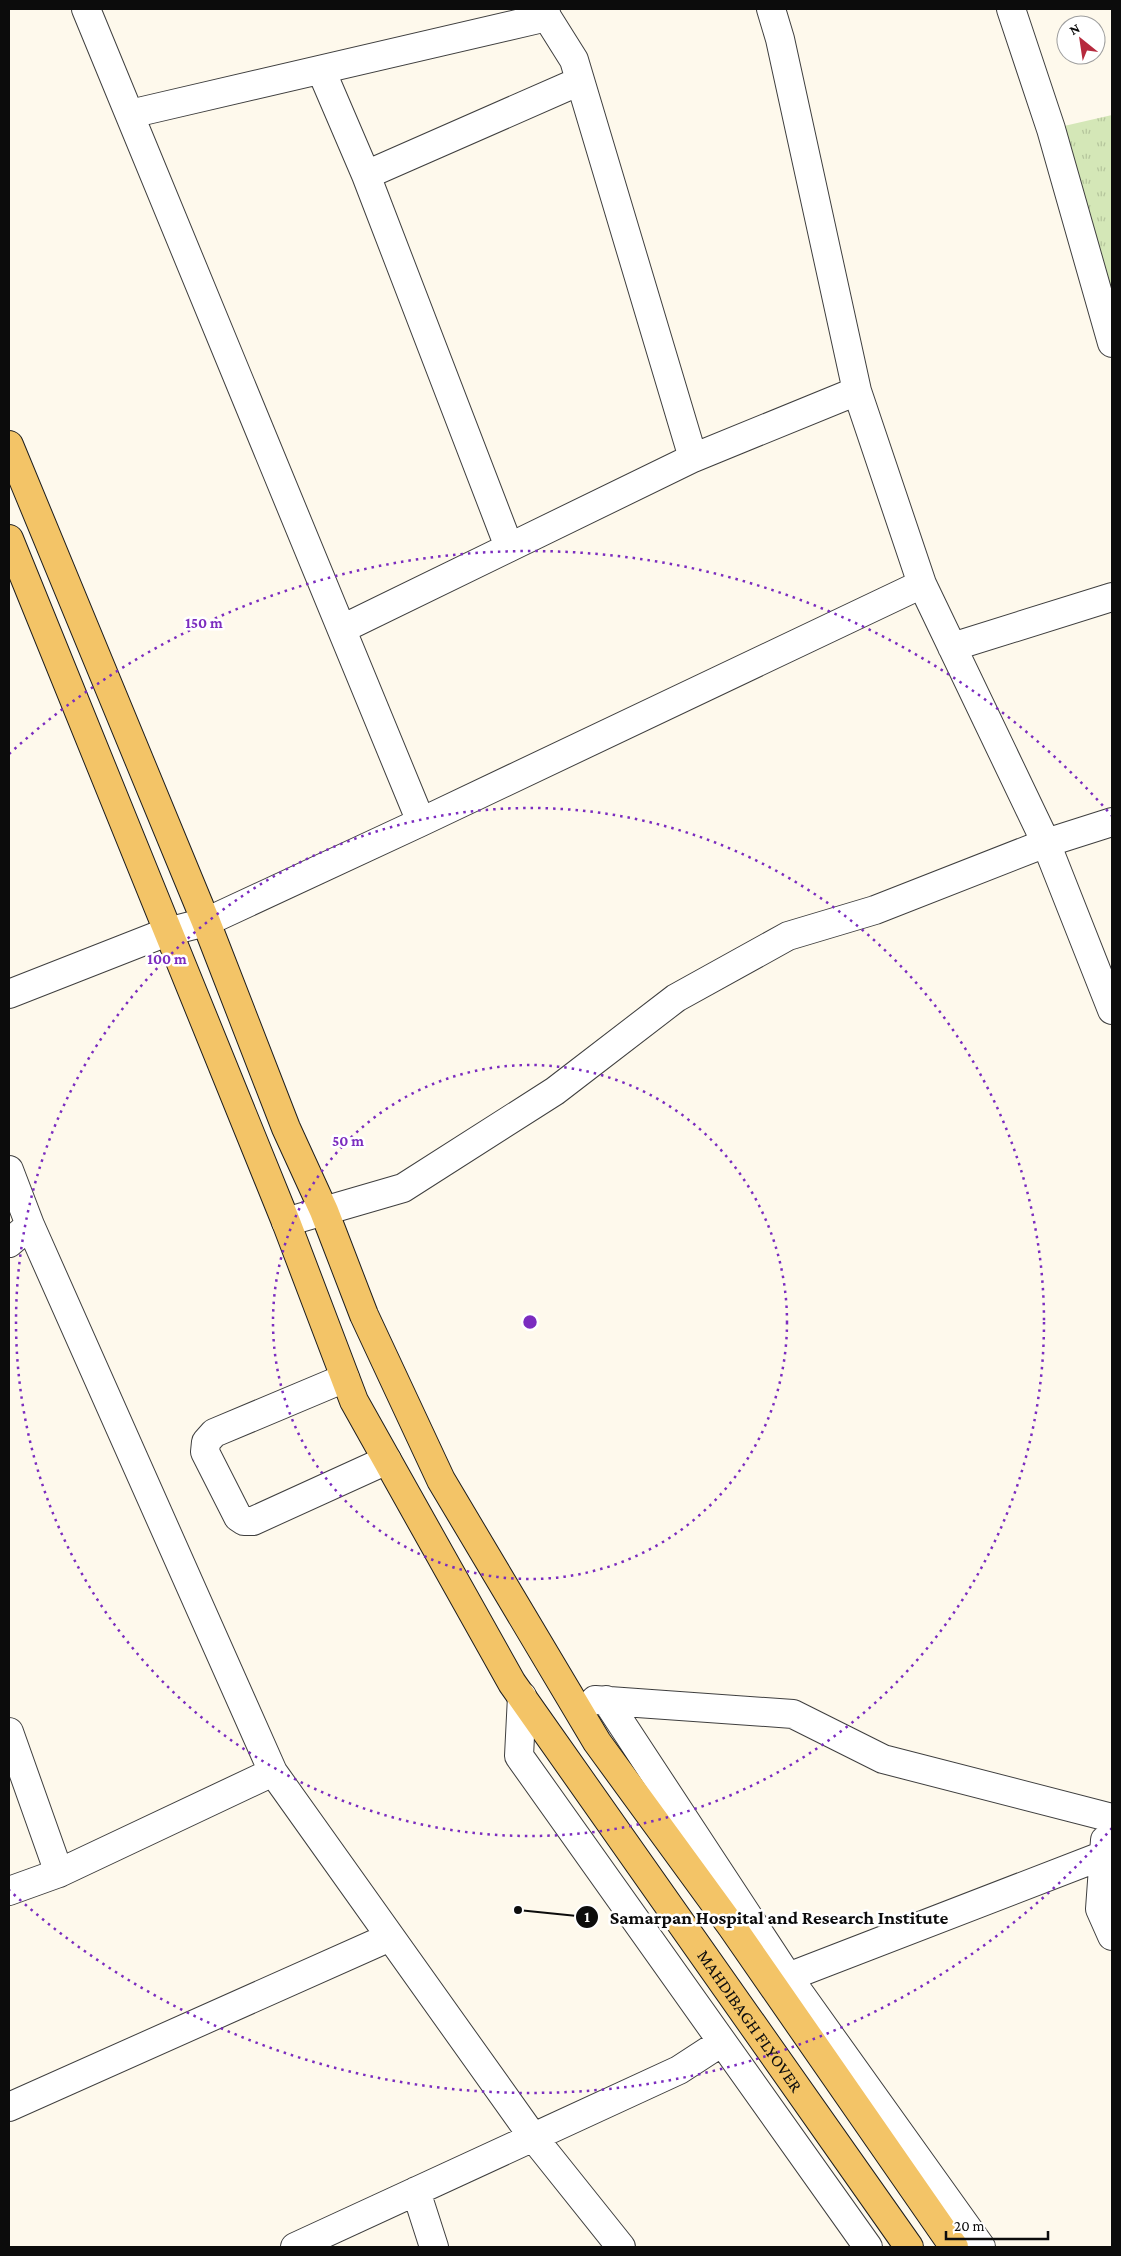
<svg xmlns="http://www.w3.org/2000/svg" width="1121" height="2256" viewBox="0 0 1121 2256" font-family="'Crimson Pro',serif">
	<defs>
		<pattern id="grass-tufts" width="24" height="20" patternUnits="userSpaceOnUse" patternTransform="scale(1.25)"><rect width="24" height="20" fill="#d4e7b7"/><path d="M3 7l-1-3M5 7V3M7 7l1-3M15 17l-1-3M17 17v-4M19 17l1-3" fill="none" stroke="#b5c59c"/></pattern>
	</defs>
	<rect width="100%" height="100%" fill="#fef9ec"/>
	<path fill="url(#grass-tufts)" d="M1112,115V343L1051,129Z"/>
	<g fill="none" stroke-linecap="round" stroke-linejoin="round">
		<g stroke="#3f3f3f" stroke-width="30">
			<path id="minor" d="M86,9L421,822
				M771,9L780,39L857,391L922,584
				M1011,9L1051,129L1112,343
				M547,17L574,60L693,458
				M321,70L366,175
				M130,114L547,17L545,9
				M509,547L366,175L580,81
				M342,629L693,458L857,391
				M952,647L1112,597
				M9,994L167,932L206,922L421,822L922,584L1046,843L1112,1010
				M9,1170L30,1225L9,1243
				M286,1222L403,1188L555,1091L676,998L788,936L875,910L1046,843L1112,822
				M30,1225L273,1772L533,2137L621,2247
				M345,1378L214,1433L206,1442L205,1452L238,1517L244,1521H253L387,1460
				M522,1696L519,1756L868,2247
				M595,1700L793,1714L883,1759L1112,1818
				M606,1700L788,1977L981,2247
				M9,1732L59,1873
				M1105,1840L1100,1909L1112,1936
				M9,1891L59,1873L273,1772
				M788,1977L1104,1855
				M9,2107L390,1937
				M416,2191L434,2247
				M295,2247L679,2070L722,2042"/>
		</g>
		<g stroke="#1d1d1d" stroke-width="30">
			<g id="major">
				<path d="M9,445L206,922L286,1128L324,1211L364,1315L441,1480L597,1742L732,1927L954,2247"/>
				<path id="s1" d="M9,539L286,1222L354,1401L512,1683L909,2247"/>
			</g>
		</g>
		<use href="#minor" stroke="#fff" stroke-width="28"/>
		<use href="#major" stroke="#f3c467" stroke-width="28"/>
	</g>
	<g fill="none" stroke="#7b2cbf" stroke-width="2.5" stroke-dasharray="2.5 5">
		<circle cx="530" cy="1322" r="257"/>
		<circle cx="530" cy="1322" r="514"/>
		<path d="M1112 1828A771 771 0 0 1 9 1890M9 754A771 771 0 0 1 1112 816"/>
	</g>
	<g text-anchor="middle" dominant-baseline="central" stroke-width="5" stroke-linejoin="round" paint-order="stroke">
		<g font-size="18" fill="#0c0c0c" stroke="#fff">
			<text stroke="none"><textPath href="#s1" startOffset="1665">MAHDIBAGH FLYOVER</textPath></text>
		</g>
	</g>
	<circle cx="530" cy="1322" r="8" fill="#7b2cbf" stroke="#fff" stroke-width="2.5"/>
	<g font-size="15" text-anchor="middle" font-weight="bold" fill="#7b2cbf" stroke="#fff" stroke-width="5" stroke-linejoin="round" paint-order="stroke">
		<text x="204" y="628">150 m</text>
		<text x="167" y="964">100 m</text>
		<text x="348" y="1146">50 m</text>
	</g>
	<path fill="none" stroke="#0c0c0c" stroke-width="2" d="M518 1910L587 1917"/>
	<g fill="#0c0c0c" stroke="#fff" stroke-width="2">
		<circle cx="518" cy="1910" r="5"/>
		<circle cx="587" cy="1917" r="12"/>
	</g>
	<g font-size="15" text-anchor="middle" font-weight="bold" fill="#fff">
		<text x="587" y="1922">1</text>
	</g>
	<g font-size="19" text-anchor="middle" font-weight="bold" fill="#0c0c0c" stroke="#fff" stroke-width="5" stroke-linejoin="round" paint-order="stroke">
		<text x="779" y="1924">Samarpan Hospital and Research Institute</text>
	</g>
	<rect width="1121" height="2256" fill="none" stroke="#0c0c0c" stroke-width="20"/>
	<g transform="translate(1081 40) rotate(330)"><circle r="24" fill="#ffffff" stroke="#9e9e9e"/>
	<path d="M0-4L9 19L0 12L-9 19Z" fill="#b62a3d"/>
	<text y="-8" font-size="14" font-weight="bold" text-anchor="middle" fill="#0c0c0c">N</text>
	</g>
	<path d="M946 2231v8h102v-8" fill="none" stroke="#0c0c0c" stroke-width="2.5"/>
	<text x="954" y="2231" font-size="15" fill="#0c0c0c" stroke="#ffffff" stroke-width="4" paint-order="stroke">20 m</text>
</svg>
